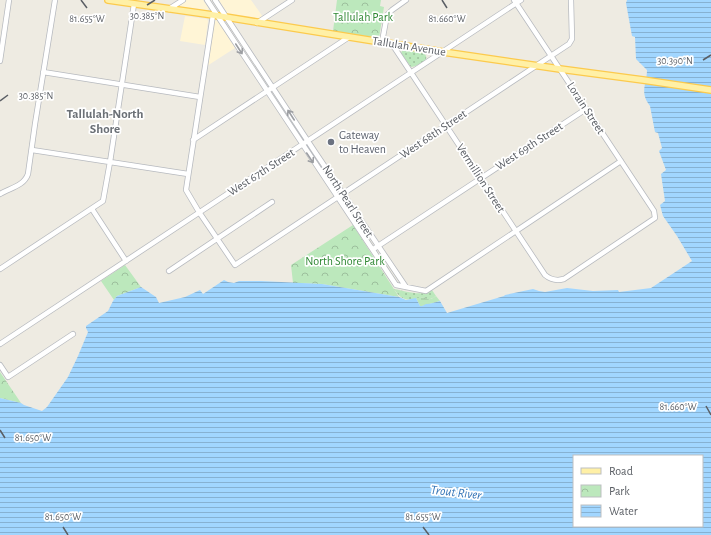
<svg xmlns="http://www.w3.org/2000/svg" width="711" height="535" viewBox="0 0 711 535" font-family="'Alegreya Sans',sans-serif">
	<defs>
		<pattern id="grass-dots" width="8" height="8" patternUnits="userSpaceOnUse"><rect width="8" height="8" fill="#bce8bc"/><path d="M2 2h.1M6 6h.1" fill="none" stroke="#9cbf9c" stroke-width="1.8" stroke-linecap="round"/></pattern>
		<pattern id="wetland-marsh" width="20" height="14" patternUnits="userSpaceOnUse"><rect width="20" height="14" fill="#bce8bc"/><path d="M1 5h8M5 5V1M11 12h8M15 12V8" fill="none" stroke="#9cbf9c"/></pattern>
		<pattern id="park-crowns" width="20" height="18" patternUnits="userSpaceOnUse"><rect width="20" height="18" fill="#bce8bc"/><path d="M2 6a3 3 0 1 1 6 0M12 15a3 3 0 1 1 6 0" fill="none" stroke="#9cbf9c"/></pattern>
		<pattern id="water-rules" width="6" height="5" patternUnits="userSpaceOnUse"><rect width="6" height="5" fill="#a1d6ff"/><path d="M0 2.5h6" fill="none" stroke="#86b1d2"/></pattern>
	</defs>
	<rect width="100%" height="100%" fill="#eeebe2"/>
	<path fill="#fff5d6" d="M179,0H203L209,9L206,11L169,7Z
		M219,0H251L263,17L259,19L231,15L227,13Z
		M185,16L207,19L208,21L205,45L180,41Z
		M216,20L218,21L221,26L235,48L207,66L213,24L215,21Z"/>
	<path fill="url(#grass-dots)" d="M404,49L423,52C425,54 427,56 426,59C424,62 415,67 411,67L401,53L402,51Z
		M394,289C406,291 421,297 432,290L436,296C431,299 428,301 424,297C409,300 403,303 394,289Z"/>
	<path fill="url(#wetland-marsh)" d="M436,296L440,301L422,306H420L416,298L424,297C428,301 432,299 436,296Z"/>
	<path fill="url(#park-crowns)" d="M337,0H381L380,6L384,7L379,38L333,31Z
		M353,225L399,297L322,284L293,283L291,265Z
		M125,265L141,287L117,296L114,300L101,281Z
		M0,372L21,403L0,398Z"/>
	<path fill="url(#water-rules)" fill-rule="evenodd" d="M627,0H711V535H0V398L21,403L24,405L42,411L47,407L68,377L78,356L88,332L86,328V326L108,311L113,301L117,296L141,287L156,297L159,303L185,297L200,290L203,294L224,280L228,282L234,283L239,281H261L322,284L399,297L406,300L416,298L420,306H422L426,304C430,304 435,302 440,301L447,313L504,296L505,295L533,289L539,291L545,292L567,288L593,291L618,290L619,292L651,288L692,261L677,236L663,216L660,205L665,201L661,174L666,170L659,151L662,148L658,133L655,132L650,106C639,92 647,84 647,70L636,59L635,37L632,36L626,3ZM574,456H702V526H574Z"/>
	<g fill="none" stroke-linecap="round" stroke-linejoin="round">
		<g stroke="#b7babf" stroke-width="6">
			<path id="minor" d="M207,0L396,285L426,291L621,161
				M215,0L315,152L406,287
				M169,9L183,0
				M213,15L186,190L199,212L235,265L569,44L572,39L571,0
				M257,23L292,0
				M382,42L387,15L392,10L406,0
				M392,44L545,275C551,280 557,281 564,279L655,218L654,211L514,0
				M0,61L9,0
				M43,72L200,97
				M193,140L349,37
				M32,150L188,174
				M0,194C10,188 24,186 28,174L35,124L55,0
				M92,209L126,261
				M375,248L586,109
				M0,269L103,201L110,162L134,4
				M169,271L272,202
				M0,344L521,0
				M0,365L8,377L73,334"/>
		</g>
		<g stroke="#fcca4d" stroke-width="8">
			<path id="major" d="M108,0L213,15L443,52L560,69L643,80L711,90"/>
		</g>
		<use href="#minor" stroke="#fff" stroke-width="4.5"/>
		<use href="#major" stroke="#fff0a6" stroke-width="5.5"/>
	</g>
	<defs><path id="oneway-shaft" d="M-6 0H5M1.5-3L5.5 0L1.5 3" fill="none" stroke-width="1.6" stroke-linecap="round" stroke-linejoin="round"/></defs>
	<g stroke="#9c9ea2">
		<use href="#oneway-shaft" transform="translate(239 49) rotate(57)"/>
		<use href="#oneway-shaft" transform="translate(291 115) rotate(-123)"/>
		<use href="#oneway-shaft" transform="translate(310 158) rotate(56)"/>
	</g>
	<path fill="none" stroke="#5a5e64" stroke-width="1.5" d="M81,0L87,8M442,0L447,8M147,5L155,0M703,60L711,55M0,101L8,95M706,406L711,415M0,430L5,438M63,527L68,535M423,527L429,535"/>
	<circle fill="#6b7280" stroke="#fff" stroke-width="1.5" cx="331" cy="142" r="4"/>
	<g text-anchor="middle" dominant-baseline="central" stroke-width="3.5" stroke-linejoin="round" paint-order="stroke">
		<g font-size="12" fill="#2e8732" stroke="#fff">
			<text x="363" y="17">Tallulah Park</text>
			<text x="345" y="261">North Shore Park</text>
		</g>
		<g font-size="12" fill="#5a5e64" stroke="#fff">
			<text transform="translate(409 46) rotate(9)">Tallulah Avenue</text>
			<text transform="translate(586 108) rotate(57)">Lorain Street</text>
			<text transform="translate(433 134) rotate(-34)">West 68th Street</text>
			<text transform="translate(529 146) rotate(-33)">West 69th Street</text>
			<text transform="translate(261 172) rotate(-33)">West 67th Street</text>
			<text transform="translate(481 178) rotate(57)">Vermillion Street</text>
			<text transform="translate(348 201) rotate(57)">North Pearl Street</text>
		</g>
		<g font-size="12" fill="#5b616d" stroke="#fff" text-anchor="start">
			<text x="339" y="135">Gateway<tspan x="339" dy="14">to Heaven</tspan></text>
		</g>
		<g font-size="13" font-weight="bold" fill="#6b7076" stroke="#fff">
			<text x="105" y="114">Tallulah-North<tspan x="105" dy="15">Shore</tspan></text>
		</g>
		<g font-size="13" font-style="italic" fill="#3676b8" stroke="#fff">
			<text transform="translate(456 493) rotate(6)">Trout River</text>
		</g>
	</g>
	<g font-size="10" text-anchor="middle" fill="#5a5e64" stroke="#fff" stroke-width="3.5" stroke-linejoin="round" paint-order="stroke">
		<text x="147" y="19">30.385°N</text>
		<text x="87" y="22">81.655°W</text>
		<text x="447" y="22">81.660°W</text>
		<text x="675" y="64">30.390°N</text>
		<text x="36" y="99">30.385°N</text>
		<text x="678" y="410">81.660°W</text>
		<text x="33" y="441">81.650°W</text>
		<text x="63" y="520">81.650°W</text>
		<text x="423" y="520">81.655°W</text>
	</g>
	<rect x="573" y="455" width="130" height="72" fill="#ffffff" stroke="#bdbfc1"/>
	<rect x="581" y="468" width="20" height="6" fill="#fff0a6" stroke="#bdbfc1"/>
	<text x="609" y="475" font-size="12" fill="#5a5e64">Road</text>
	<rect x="581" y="485" width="20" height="12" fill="url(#park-crowns)" stroke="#bdbfc1"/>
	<text x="609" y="495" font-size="12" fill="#5a5e64">Park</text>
	<rect x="581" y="505" width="20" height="12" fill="url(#water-rules)" stroke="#bdbfc1"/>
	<text x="609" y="515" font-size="12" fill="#5a5e64">Water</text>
</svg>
